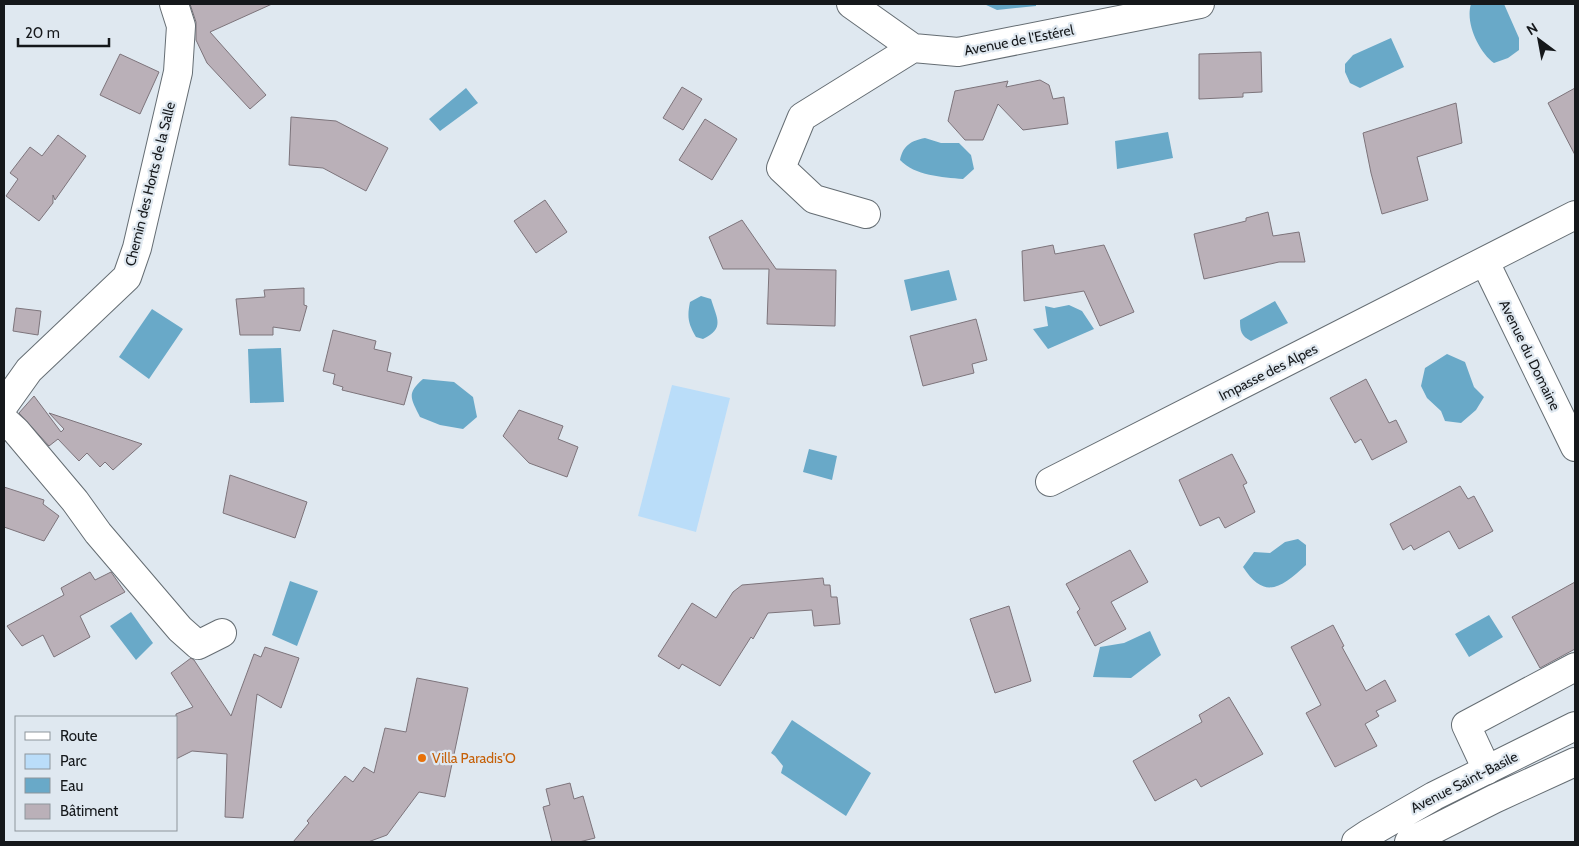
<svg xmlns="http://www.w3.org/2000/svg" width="1579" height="846" viewBox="0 0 1579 846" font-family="Cabin,sans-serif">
	<rect width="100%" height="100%" fill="#dfe8f0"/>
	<path fill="#baddf9" d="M672,385L730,398L696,532L638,516Z"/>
	<path fill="#69a9c8" d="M984,4H1036V6L997,10Z
		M1471,4H1504L1519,38V50L1508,58L1494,63C1479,52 1465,23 1471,4Z
		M1391,38L1404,67L1360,88L1350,83L1345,72V64L1353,55Z
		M466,88L478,103L440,131L429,119Z
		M1168,132L1173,158L1117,169L1115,141Z
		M925,138L941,143H959L971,155L974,169L963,179C942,177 915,176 900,160C903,146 910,141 925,138Z
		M949,270L957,300L911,311L904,280Z
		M701,296L711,299C717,319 725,328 703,339L696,337C688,323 687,317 690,302Z
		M1275,301L1288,323L1251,341C1241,336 1240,331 1240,320Z
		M1069,305L1082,311L1094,329L1048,349L1033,329L1048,326L1045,306L1054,308Z
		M152,309L183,329L149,379L119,357Z
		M281,348L284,402L250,403L248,349Z
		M1447,354L1465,362L1474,387L1484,397L1476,410L1461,423L1445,421L1441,411L1427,398L1421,386L1425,368Z
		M423,379L454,382L473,397L477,417L463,429L440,425L420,417C411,398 406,394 423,379Z
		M809,449L837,456L832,480L803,472Z
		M1298,539L1306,545V565C1282,587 1265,601 1243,567L1254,552L1270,553L1285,542Z
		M290,581L318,591L297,646L272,635Z
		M131,612L153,643L136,660L110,626Z
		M1489,615L1503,637L1469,657L1455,634Z
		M1150,631L1161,655L1131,678L1093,677L1100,647L1124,643Z
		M792,720L871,773L846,816L781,773L783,766L775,756L771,753Z"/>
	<path fill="#bab0b8" stroke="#7d747b" d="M190,4H272L210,32L266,95L250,109L207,63L196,40V22Z
		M1261,52L1262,92L1243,93V97L1199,99V54Z
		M120,54L159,72L140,114L100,95Z
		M1040,80L1049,85L1053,99L1064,97L1068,124L1023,130L998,104L983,140H965L948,121L955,91L1008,81L1006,87Z
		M682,87L702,99L683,130L663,118Z
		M1575,88V155L1548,103Z
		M1456,103L1462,143L1417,157L1428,200L1382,214L1371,173L1363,133Z
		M291,117L336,121L388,148L366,191L323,168L289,165Z
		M705,119L737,139L712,180L679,160Z
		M58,135L86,156L55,200L53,195V203L39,221L6,196L18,179L10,173L30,147L42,156Z
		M545,200L567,232L536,253L514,221Z
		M1268,212L1273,236L1299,232L1305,262H1279L1204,279L1194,234L1246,221V218Z
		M742,220L776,269L836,270L835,326L767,324L769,269H723L709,237Z
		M1053,245L1055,254L1104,245L1134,312L1100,326L1084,291L1024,301L1022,251Z
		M304,288V305L307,306L300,331L273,327V335H240L236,299L265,297L264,290Z
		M16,308L41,311L38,335L13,331Z
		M976,319L987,360L972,364L974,373L923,386L910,336Z
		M333,330L376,341L374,349L391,353L387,371L412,377L404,405L342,390L343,387L333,384L335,374L323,371Z
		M1366,379L1389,423L1396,420L1407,442L1372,460L1361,439L1355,443L1330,398Z
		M34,396L61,432L64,429L49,413L142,444L113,470L105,462L100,467L87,453L79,461L58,439L49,446L19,413Z
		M519,410L563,426L558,439L578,447L567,477L529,463L503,436Z
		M1232,454L1247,483L1243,485L1255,512L1225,528L1219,517L1200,526L1179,480Z
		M230,475L307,502L295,538L223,513Z
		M1460,486L1468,499L1474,496L1493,531L1459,549L1449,531L1414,550L1411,545L1403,550L1390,524Z
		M4,487L44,500L43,504L59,516L44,541L4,527Z
		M1130,550L1148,582L1111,602L1126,629L1095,646L1077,612L1080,609L1066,584Z
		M90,572L95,580L111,572L125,592L80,616L90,637L54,657L43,635L22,646L7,626L64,595L61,588Z
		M823,578L824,585H830L831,597H837L840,624L814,626L812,610L768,613L753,639L751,637L720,686L682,664L679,669L658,656L692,603L716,618L733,592L742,585Z
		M1575,582V649L1540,668L1512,617Z
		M1009,606L1031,681L995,693L970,619Z
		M1333,625L1344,646L1342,647L1366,691L1385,680L1396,701L1376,711L1379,716L1365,724L1377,746L1335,767L1306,713L1321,705L1291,647Z
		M265,647L299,658L281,708L257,694L243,818L225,817L227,754L192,751L176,759V714L193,707L171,673L191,658L194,660L231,716L254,654L261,657Z
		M417,678L468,688L445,797L419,792L387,835L368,842H293L309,823L307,821L345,776L353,782L364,767L374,773L385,728L406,732Z
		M1229,697L1263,754L1201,787L1196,779L1155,801L1133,761L1202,722L1199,715Z
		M570,783L574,799L583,796L595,838L579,842H552L543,807L550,805L546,789Z"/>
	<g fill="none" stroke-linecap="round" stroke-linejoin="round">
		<g stroke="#656d73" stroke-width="30">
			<path id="minor" d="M851,4L913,48L958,52L1200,4
				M866,214L814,199L781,168L802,117L913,48
				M1485,262L1575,447
				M4,405L29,370L127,277L137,248L178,72L181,26L174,4
				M4,420L16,431L75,501L98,533L180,629L198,645L222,633
				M1050,482L1575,215
				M1487,770L1466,725L1575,667"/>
		</g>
		<g stroke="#656d73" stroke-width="30">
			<path id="major" d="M1356,842L1368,834L1434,796L1575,726
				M1409,842L1494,799L1575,762"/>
		</g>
		<use href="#minor" stroke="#fff" stroke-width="28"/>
		<use href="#major" stroke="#fff" stroke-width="28"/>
	</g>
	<circle fill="#e8710a" stroke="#dfe8f0" stroke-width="2" cx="422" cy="758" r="5"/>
	<g text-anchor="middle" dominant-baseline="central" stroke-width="4.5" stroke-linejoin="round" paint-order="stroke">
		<g font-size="14" fill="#15181b" stroke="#dfe8f0">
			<text transform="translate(1019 40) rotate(-11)">Avenue de l'Estérel</text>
			<text transform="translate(150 184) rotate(-76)">Chemin des Horts de la Salle</text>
			<text transform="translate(1530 355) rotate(64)">Avenue du Domaine</text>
			<text transform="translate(1268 372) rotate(-27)">Impasse des Alpes</text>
			<text transform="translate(1464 782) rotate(-27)">Avenue Saint-Basile</text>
		</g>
		<g font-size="14" fill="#c56008" stroke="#dfe8f0" text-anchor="start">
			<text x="432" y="758">Villa Paradis'O</text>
		</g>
	</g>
	<rect width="1579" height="846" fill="none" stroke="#15181b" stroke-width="10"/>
	<rect x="15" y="716" width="162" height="115" fill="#dfe8f0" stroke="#8e959b"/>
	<rect x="25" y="732" width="25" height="8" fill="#ffffff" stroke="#8e959b"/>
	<text x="60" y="741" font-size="15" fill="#15181b">Route</text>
	<rect x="25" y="754" width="25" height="15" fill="#baddf9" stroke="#8e959b"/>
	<text x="60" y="766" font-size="15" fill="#15181b">Parc</text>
	<rect x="25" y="778" width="25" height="15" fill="#69a9c8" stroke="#8e959b"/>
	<text x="60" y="791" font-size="15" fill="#15181b">Eau</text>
	<rect x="25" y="804" width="25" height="15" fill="#bab0b8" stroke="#8e959b"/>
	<text x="60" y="816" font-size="15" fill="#15181b">Bâtiment</text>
	<g transform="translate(1539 40) rotate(328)" stroke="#dfe8f0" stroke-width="4" paint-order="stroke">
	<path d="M0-4L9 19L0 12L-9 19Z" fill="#15181b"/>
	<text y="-8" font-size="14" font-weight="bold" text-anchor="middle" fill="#15181b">N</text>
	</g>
	<path d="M18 38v8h91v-8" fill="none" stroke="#15181b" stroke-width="2.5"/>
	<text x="25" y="38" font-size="15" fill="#15181b" stroke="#dfe8f0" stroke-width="4" paint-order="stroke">20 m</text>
</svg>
